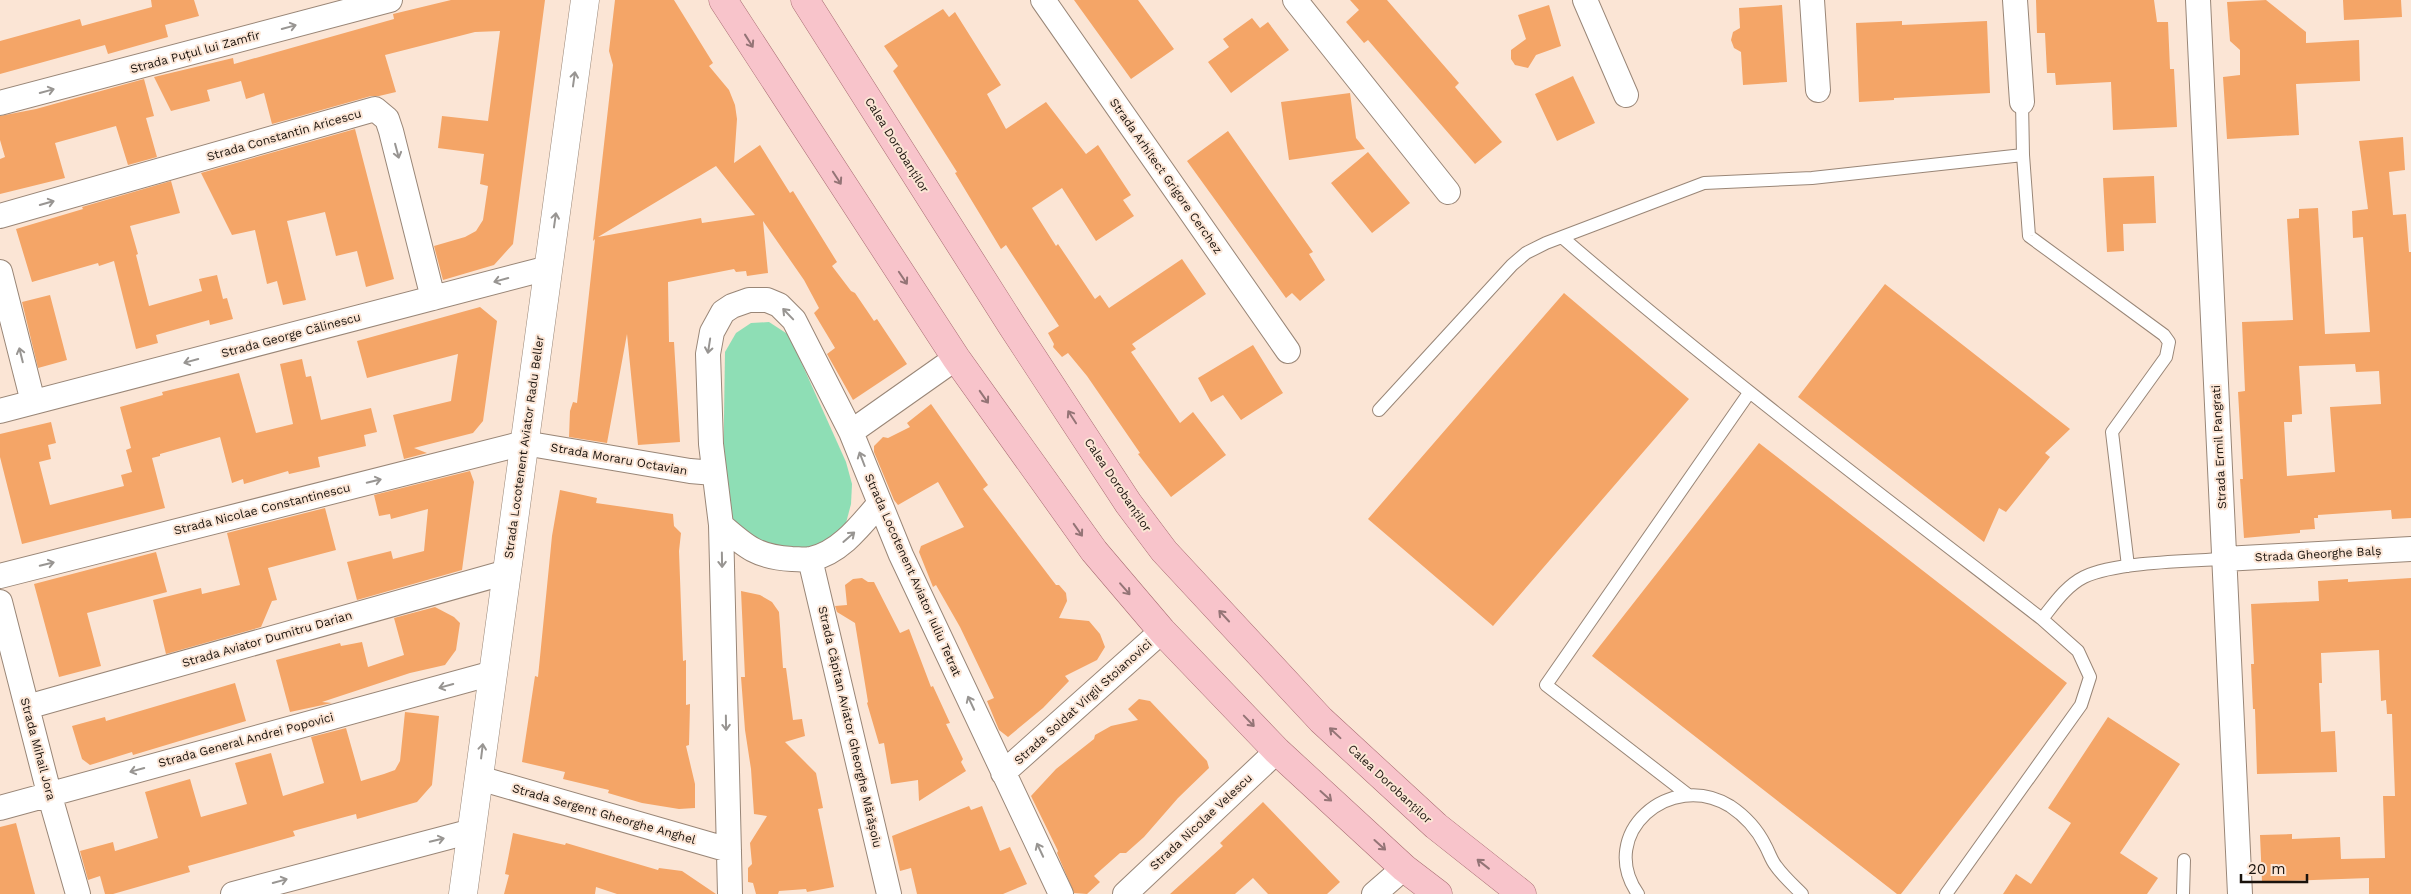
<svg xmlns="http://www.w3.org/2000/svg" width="2411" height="894" viewBox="0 0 2411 894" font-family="'Work Sans',sans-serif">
	<rect width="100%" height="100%" fill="#fbe5d5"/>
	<path fill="#8edeb5" d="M769,322L789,335L846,462L852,484L851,504L846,523L829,540L810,550H765L735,527L727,510L723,481L725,352L736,333L751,323Z"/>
	<path fill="#f4a567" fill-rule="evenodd" d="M151,0H194L199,16L165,25L168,37L108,54L105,45L0,74V41L80,19L82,26L152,7Z
		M451,0H545L513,244L494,265L443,280L434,246L465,237L476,231L483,220L488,186L480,184L484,154L438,148L442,116L488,121L500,31L475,32L385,55L396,92L379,96H371L272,124L264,93L246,99L241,81L207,90L210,101L171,111L154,77L233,58L234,64L394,19L393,14Z
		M615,0H674L713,63L709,66L729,90L735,105L737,119L734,163L760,145L790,193L793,191L837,262L832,266L851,291L855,293L874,321L877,319L907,364L853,400L827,354L835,348L814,313L819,308L804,280L763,221L768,273L747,276L746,271L736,272L734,269L668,282L669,342H674L680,442L638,445L627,334L607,443L569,437L570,411L573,402L577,403L595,239L593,241L613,65L609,51ZM716,166L755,215L702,223L701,218L598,237Z
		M1074,0H1138L1174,49L1131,79Z
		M1350,0H1387L1459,83L1455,87L1502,142L1475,164L1368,40L1364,43L1346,22L1359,10Z
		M2036,0H2154L2157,22H2168L2170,69H2174L2177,127L2113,130L2111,82L2056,85L2055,73H2047L2045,33H2037Z
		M2266,0L2306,32V43L2359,40L2360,81L2296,84L2299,135L2227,139L2223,77L2240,75V50L2230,41L2227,2Z
		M2343,0H2401L2402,17L2344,20Z
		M1549,5L1561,46L1536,55L1528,68L1515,65L1511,59V50L1526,39L1518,15Z
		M1782,5L1787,82L1743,85L1741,52L1734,48L1731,40L1733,32L1740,28L1739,8Z
		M943,9L949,17L955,12L1001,85L987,94L1006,129L1046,102L1086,154L1098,145L1131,195L1123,200L1134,216L1096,241L1062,188L1032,208L1056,246L1058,244L1095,299L1100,295L1109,308L1182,259L1206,294L1132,344L1136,349L1131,352L1180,423L1193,412L1226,455L1171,497L1138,454L1140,453L1087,376L1068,353L1062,357L1053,347L1054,344L1048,333L1059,326L1006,245L1001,249L955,173L957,172L893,71L898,66L884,46Z
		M1252,18L1260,28L1268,22L1289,50L1231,93L1208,62L1229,47L1223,39Z
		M1902,21V25L1987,21L1990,93L1894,98V100L1859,102L1856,23Z
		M1573,76L1595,123L1557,141L1535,94Z
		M144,79L154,116L146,118L157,157L128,165L116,126L55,143L65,178L0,194V159L5,157L0,140V116L36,109Z
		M1350,93L1356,138L1365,149L1289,160L1281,102Z
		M355,129L394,279L366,287L357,251L336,256L325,212L287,221L306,300L283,305L277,281L267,284L255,230L232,235L201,173Z
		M1228,131L1313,252L1309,254L1325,280L1300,301L1292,293L1286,298L1187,161Z
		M2403,137L2405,170L2389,172L2393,215L2406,214L2409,252H2411V518L2392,519L2391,510L2318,515V518H2314L2315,529L2300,530V533L2244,538L2240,479H2243L2238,392L2245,391L2242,322L2293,320L2287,219L2299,218V209L2318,208L2325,334L2370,332L2363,237L2353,238L2352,211L2368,209L2359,141ZM2355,364L2356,372L2379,371L2381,404L2330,407L2335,472L2287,476L2284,422H2292V415L2302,414L2299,366Z
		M1368,152L1410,203L1372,233L1331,183Z
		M2154,176L2156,223L2123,224L2124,251L2107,252L2103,178Z
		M171,181L180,213L130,226L138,254L136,255L149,306L202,291L199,279L217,275L223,299L227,298L233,319L210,325L209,320L156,335L158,343L136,349L114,261L99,266L98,263L32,282L16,229L83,209L82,207Z
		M1885,284L2070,429L2045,453L2050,457L2006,512L1999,508L1984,542L1798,397Z
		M1564,293L1689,399L1493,626L1368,519Z
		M50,295L67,360L38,368L22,302Z
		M480,307L497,321L483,421L473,433L414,448L427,453L404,459L393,415L451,401L458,354L367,378L357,341Z
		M1253,345L1283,393L1241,420L1223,395L1211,402L1198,378Z
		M302,359L306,377L311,376L321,420L371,408L377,432L364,435L366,446L318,457L320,467L289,474L288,471L244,484L243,479L232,483L220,437L160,454V456L152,458L165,508L22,544L0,457V434L51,422L56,443L48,445L51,459L39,462L50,505L124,486L121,475L132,472L126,450L131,448L120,407L163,395L162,392L239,373L256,433L293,424L280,364Z
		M931,404L988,485L983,489L1056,585H1059L1066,593L1067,601L1059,618L1089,621L1100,634L1105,647L1097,660L1065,676L1069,681L1043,708L1008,737L999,730L987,701L994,698L960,627L936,585L933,587L919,552L921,546L964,527L938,482L898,505L894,500L874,452V446L883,437L888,438L910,427L907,423Z
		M1759,443L2067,683L1901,894H1897L1592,656Z
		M470,471L474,482L462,570L357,600L347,562L391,551L393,559L424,551L428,509L391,519L390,514L379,516L374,495Z
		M560,490L597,498L596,503L673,514L674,526L681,533L679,551L683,661L686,660V705L690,704L689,745L686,746L695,784V808L679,809L642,803L608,793L609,790L563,779L565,772L522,762L535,676L538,677L552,536Z
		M325,508L336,550L268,568L277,600L272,601L261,627L166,654L153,600L201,588L202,594L240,585L227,533Z
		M156,552L167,592L87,613L101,666L59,677L34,584Z
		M862,578L868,582H874L900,633L909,629L931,687L933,686L950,723L946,724L963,759L961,762L966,771L919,801L918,780L891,784L884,743L879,744L867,703L868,702L855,623L837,612L835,606L847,605L845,585L853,579Z
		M2411,578V894H2369V878L2262,882L2260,835L2292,834V839L2340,837L2341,859L2385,858L2383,796H2395L2392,714H2387L2386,700L2381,701L2379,650L2321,653L2322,683H2319L2321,732L2335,731L2337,772L2257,774L2255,709H2253L2251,664H2254L2251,604L2319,601L2318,581L2348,579V582Z
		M741,591L760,595L772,602L779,612L783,668H786L793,720L802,719L805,736L785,742L816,773L823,808L818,809L834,887L807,892L806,889L779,891L778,894H756L753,883L748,882V868L752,864L750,843L767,816L754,814L751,769L745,730L741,677H745Z
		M435,607L454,617L460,623L456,650L445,665L410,673L322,702L332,703L290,712L276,660L340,643L341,646L362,642L368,667L404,655L394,618Z
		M235,683L246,721L133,755L132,752L90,765L82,759L72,726L105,717L106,721Z
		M1139,699L1150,701L1207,761L1209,768L1178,798L1144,837L1126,853H1120L1094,876L1100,882L1087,894L1074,893L1057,853L1058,851L1031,796L1056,769L1094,739L1095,735L1111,726L1138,720L1128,709Z
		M405,712L439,716L432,785L417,802L357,819L356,814L293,831L295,836L188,866L190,872L113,894H105L100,876L88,880L80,851L113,842L115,851L158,838L145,792L190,779L201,817L247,804L235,763L271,753L283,796L324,783L311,737L346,728L361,781L384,774L395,770L400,761Z
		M2108,717L2180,764L2120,853L2158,878L2147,894H2003L2016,874L2031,884L2071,823L2048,808Z
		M1263,802L1340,882L1327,894H1268L1253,878L1235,894H1170L1223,846L1220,843Z
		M969,806L971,810L982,806L1000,851L1010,847L1027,884L1003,894H917L911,868L900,871L892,836Z
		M16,823L35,894H0V827Z
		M513,833L565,845L566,843L658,870L659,868L682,871L716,894H617L596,887L595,894H504L509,875L505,874Z"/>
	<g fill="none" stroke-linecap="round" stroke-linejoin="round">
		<g stroke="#998677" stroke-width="14">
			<path id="service" d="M2022,102L2023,155L2029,236L2164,335L2169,342L2166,357L2112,432L2128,566
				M1563,238C1717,371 1880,494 2042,619L2078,651L2090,677L2081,705L1946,894
				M1379,410L1512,265L1526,253L1546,243L1704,183L1812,178L2023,155
				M2042,619C2054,604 2066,586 2084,577C2115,562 2189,561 2224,559
				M1687,794L1546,685L1749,393
				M1638,894C1596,834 1670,769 1730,806C1745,816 1757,829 1765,845C1769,852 1771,860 1776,866C1783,876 1793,885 1802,894
				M2183,894L2184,860"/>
		</g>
		<g stroke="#998677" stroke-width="26">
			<path id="minor" d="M1043,0L1288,351
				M1295,0L1448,192
				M1585,0L1626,95
				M1812,0L1818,90
				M2015,0L2022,102
				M2198,0L2240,894
				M0,103L390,0
				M0,216L375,109L387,119L391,131L433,298
				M0,272L33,402
				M0,411L548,268
				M851,432L956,358
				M721,525C746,547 757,557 792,559C798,559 805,560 811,559C840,553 861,525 879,504
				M810,559L889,894
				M2224,559L2411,549
				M0,576L524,443L690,471L714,473
				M0,602L49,793L78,894
				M27,707L507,572
				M1003,773L1162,631
				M479,778L729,850
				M0,808L493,673
				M233,894L472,831
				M730,894L721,525L711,444L708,354L712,332L723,312L732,306L749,300H767L779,305L794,320L851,432L901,555L1061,894
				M1125,894L1277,751
				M1374,894L1404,868"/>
		</g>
		<g stroke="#998677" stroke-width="29">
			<path id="tertiary" d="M463,894L585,0"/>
		</g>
		<g stroke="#a86c72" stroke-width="29">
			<path id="primary" d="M723,0L956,358L1094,551L1162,631L1277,751L1404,868L1438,894
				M805,0L1012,326L1128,503L1164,551L1321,720L1436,826L1522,894"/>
		</g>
		<use href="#service" stroke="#fff" stroke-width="12"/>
		<use href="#minor" stroke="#fff" stroke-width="24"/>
		<use href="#tertiary" stroke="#fff" stroke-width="28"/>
		<use href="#primary" stroke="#f8c4cb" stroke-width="28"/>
	</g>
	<defs><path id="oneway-shaft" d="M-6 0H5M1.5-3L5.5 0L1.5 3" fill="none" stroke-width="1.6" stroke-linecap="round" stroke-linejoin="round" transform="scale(1.25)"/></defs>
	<g stroke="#989592">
		<use href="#oneway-shaft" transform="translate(289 27) rotate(-15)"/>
		<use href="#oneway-shaft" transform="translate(574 79) rotate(-82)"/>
		<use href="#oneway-shaft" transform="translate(47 91) rotate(-15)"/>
		<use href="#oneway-shaft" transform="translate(397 151) rotate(75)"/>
		<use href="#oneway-shaft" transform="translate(47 203) rotate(-16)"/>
		<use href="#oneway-shaft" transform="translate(555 220) rotate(-82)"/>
		<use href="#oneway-shaft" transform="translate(501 280) rotate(165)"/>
		<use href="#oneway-shaft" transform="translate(788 314) rotate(-134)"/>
		<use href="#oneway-shaft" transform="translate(709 346) rotate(99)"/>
		<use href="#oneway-shaft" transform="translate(21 355) rotate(-104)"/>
		<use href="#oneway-shaft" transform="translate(191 361) rotate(165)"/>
		<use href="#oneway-shaft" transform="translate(862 459) rotate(-111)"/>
		<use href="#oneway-shaft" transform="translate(374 481) rotate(-14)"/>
		<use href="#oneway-shaft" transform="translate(849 537) rotate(-41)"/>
		<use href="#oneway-shaft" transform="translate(722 560) rotate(89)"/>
		<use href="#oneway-shaft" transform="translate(47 564) rotate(-14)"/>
		<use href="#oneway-shaft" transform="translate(446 686) rotate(165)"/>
		<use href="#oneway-shaft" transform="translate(971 703) rotate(-115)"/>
		<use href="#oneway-shaft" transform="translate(726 723) rotate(89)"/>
		<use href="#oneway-shaft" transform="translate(482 751) rotate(-83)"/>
		<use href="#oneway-shaft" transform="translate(137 770) rotate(165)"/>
		<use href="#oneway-shaft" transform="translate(437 840) rotate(-14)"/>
		<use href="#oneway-shaft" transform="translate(1040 850) rotate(-115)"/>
		<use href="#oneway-shaft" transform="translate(280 881) rotate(-15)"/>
	</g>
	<g stroke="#947476">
		<use href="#oneway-shaft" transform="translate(749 41) rotate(58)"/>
		<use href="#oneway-shaft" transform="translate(837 178) rotate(57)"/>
		<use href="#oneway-shaft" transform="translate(903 278) rotate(56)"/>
		<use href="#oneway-shaft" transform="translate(984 397) rotate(55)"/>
		<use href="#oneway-shaft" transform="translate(1072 417) rotate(-123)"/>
		<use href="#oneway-shaft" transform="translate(1078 530) rotate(55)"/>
		<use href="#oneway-shaft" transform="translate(1125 589) rotate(49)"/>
		<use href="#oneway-shaft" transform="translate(1224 616) rotate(-133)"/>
		<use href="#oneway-shaft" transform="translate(1249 721) rotate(46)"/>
		<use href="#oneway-shaft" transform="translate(1335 733) rotate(-137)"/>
		<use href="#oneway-shaft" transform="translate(1326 796) rotate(42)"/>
		<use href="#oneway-shaft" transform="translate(1380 845) rotate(42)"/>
		<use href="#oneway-shaft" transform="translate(1483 864) rotate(-142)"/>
	</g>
	<g text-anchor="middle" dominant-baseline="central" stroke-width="4" stroke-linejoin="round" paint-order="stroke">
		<g font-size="12" fill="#1a130d" stroke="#fbe5d5">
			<text transform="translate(195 52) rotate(-15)">Strada Puțul lui Zamfir</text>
			<text transform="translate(284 135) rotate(-16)">Strada Constantin Aricescu</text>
			<text transform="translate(897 145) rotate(58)">Calea Dorobanților</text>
			<text transform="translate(1166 176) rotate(55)">Strada Arhitect Grigore Cerchez</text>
			<text transform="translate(291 335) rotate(-15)">Strada George Călinescu</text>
			<text transform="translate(524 447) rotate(-82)">Strada Locotenent Aviator Radu Beller</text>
			<text transform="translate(2219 447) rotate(-93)">Strada Ermil Pangrati</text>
			<text transform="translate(619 459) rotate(10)">Strada Moraru Octavian</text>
			<text transform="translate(1118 485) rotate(56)">Calea Dorobanților</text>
			<text transform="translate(262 509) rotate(-14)">Strada Nicolae Constantinescu</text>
			<text transform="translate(2318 554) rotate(-3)">Strada Gheorghe Balș</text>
			<text transform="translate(913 575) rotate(66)">Strada Locotenent Aviator Iuliu Tetrat</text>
			<text transform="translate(267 639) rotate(-16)">Strada Aviator Dumitru Darian</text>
			<text transform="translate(1083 702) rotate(-42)">Strada Soldat Virgil Stoianovici</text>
			<text transform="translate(850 727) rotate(77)">Strada Căpitan Aviator Gheorghe Mărășoiu</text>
			<text transform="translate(246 740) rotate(-15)">Strada General Andrei Popovici</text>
			<text transform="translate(38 749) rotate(75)">Strada Mihail Jora</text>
			<text transform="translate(1390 784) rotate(43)">Calea Dorobanților</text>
			<text transform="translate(604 814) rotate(16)">Strada Sergent Gheorghe Anghel</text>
			<text transform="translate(1201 822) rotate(-43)">Strada Nicolae Velescu</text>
		</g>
	</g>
	<path d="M2241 874v8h66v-8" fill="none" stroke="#1a130d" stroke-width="2.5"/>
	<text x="2248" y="874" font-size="15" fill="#1a130d" stroke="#fbe5d5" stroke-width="4" paint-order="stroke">20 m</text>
</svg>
